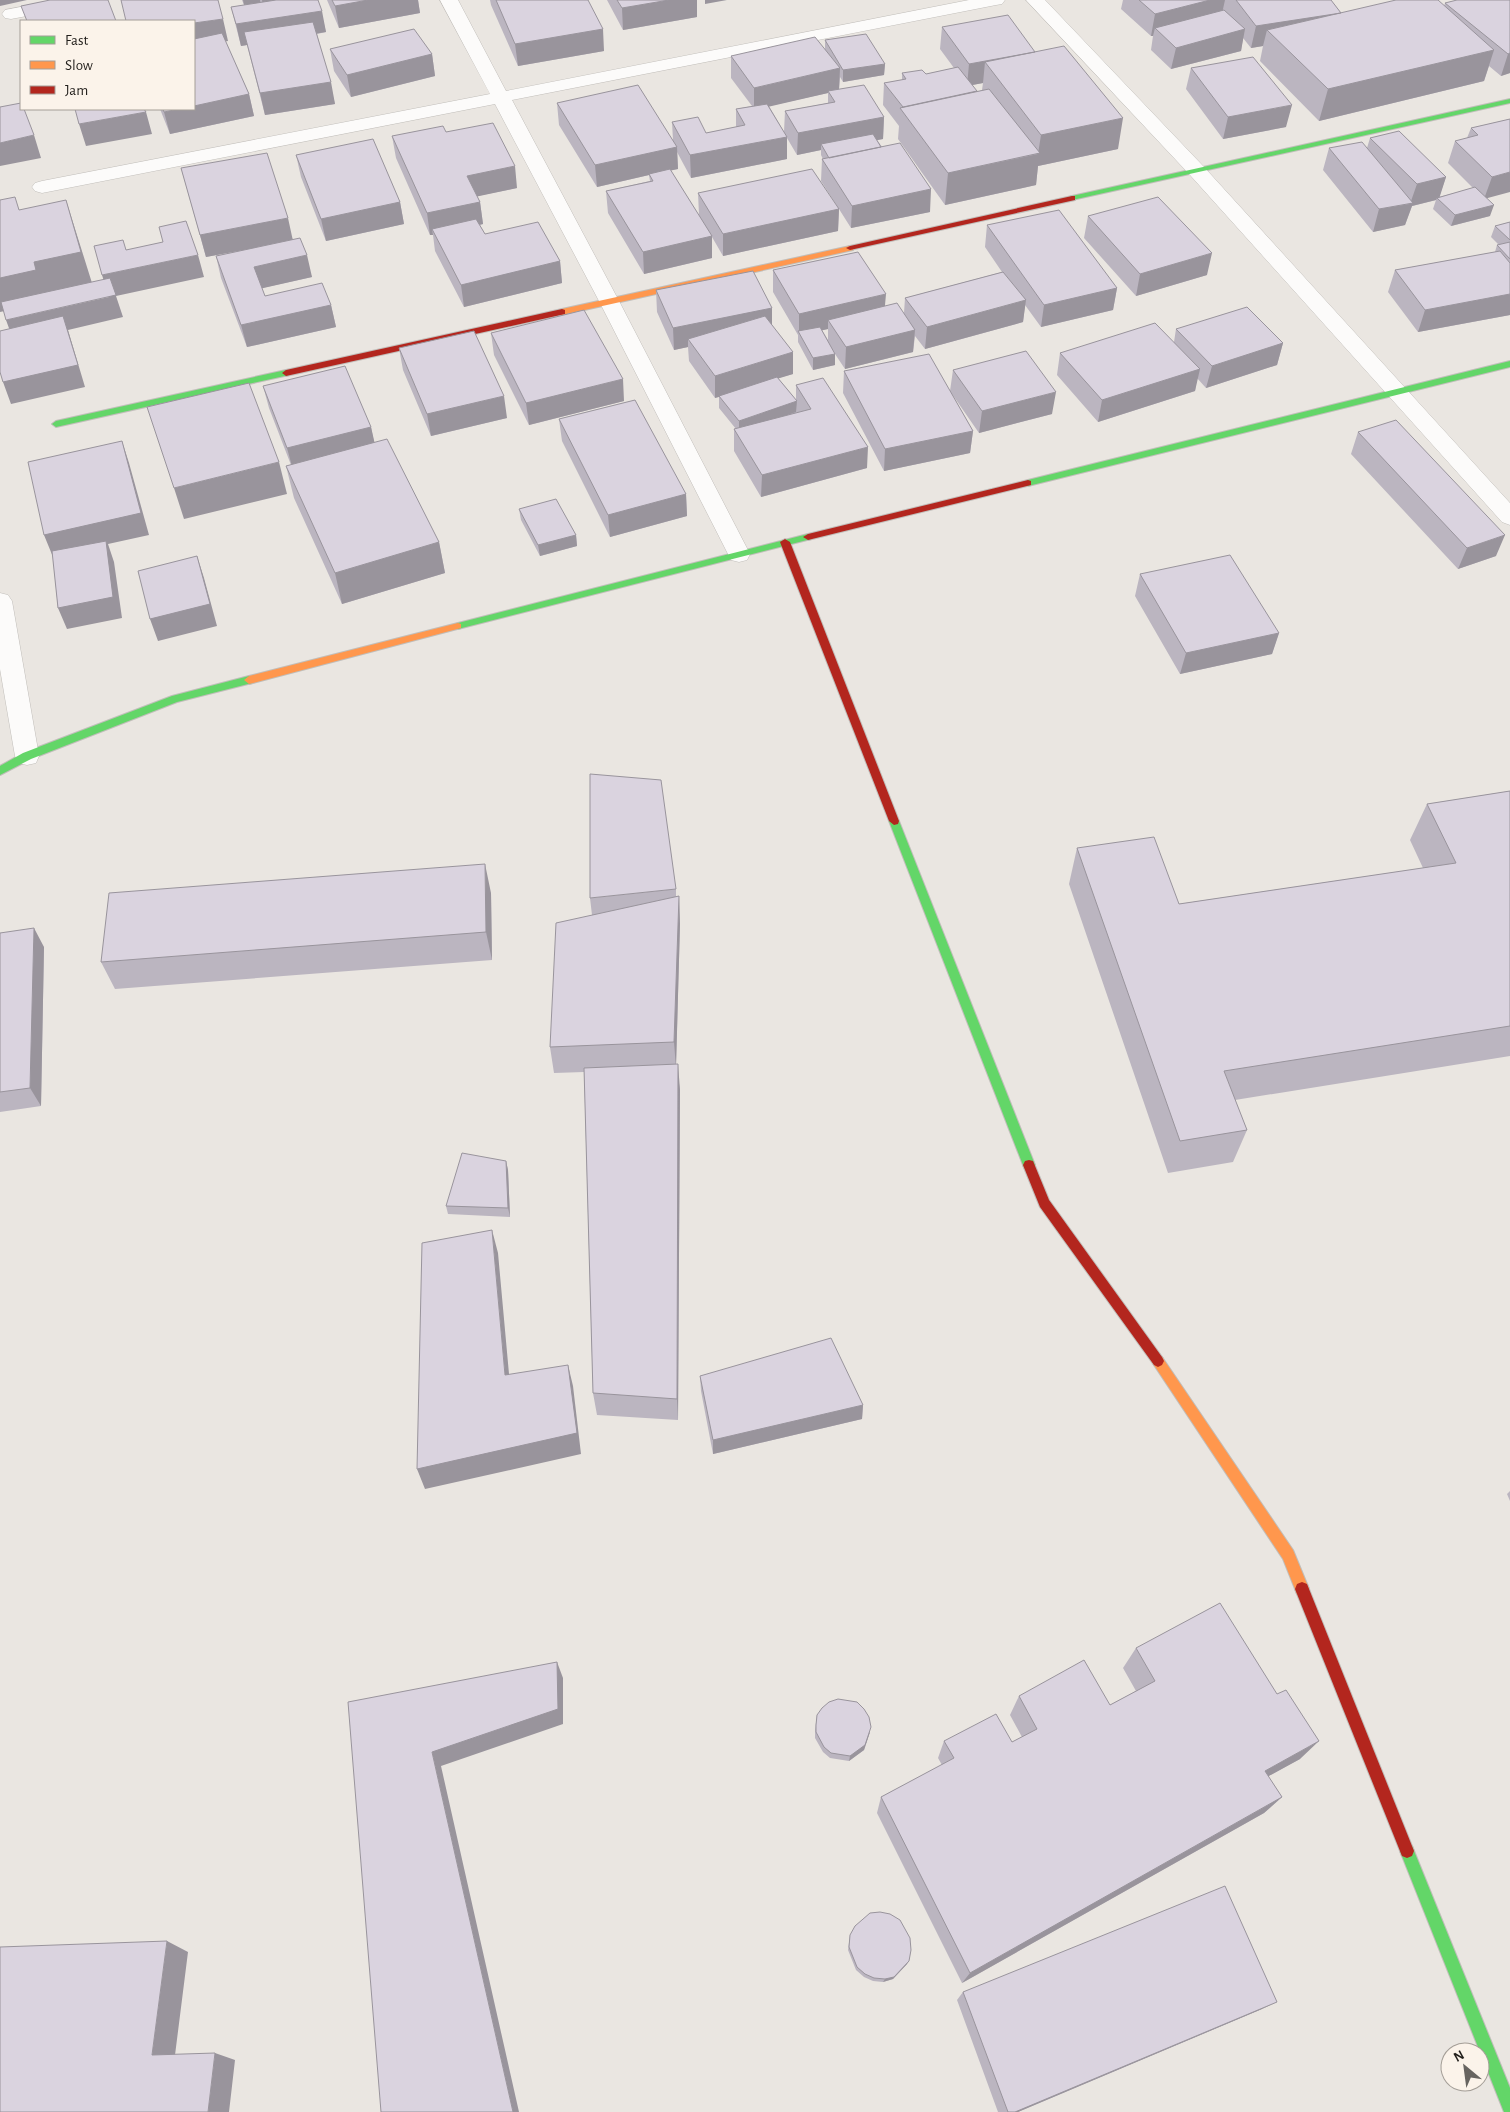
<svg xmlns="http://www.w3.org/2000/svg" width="1510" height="2112" viewBox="0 0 1510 2112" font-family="'Alegreya Sans',sans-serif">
	<rect width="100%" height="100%" fill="#eae6e1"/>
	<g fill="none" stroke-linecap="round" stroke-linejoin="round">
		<g stroke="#c1beba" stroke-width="1">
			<path id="street" d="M57,0H94L91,4L85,5L11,19L5,18L2,14L5,10Z
				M440,0H458L506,91L969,0H1005L1002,4L996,5L512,100L619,301L750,554L747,560L739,562L731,560L728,554L599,301L495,104L42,193L35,191L32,187L35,183L42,181L490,94Z
				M1026,0H1045L1204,167L1510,503V525L1502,522L1190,175Z
				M0,593L8,595L12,601L39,756L36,763L27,765L18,763L15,756L0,669Z"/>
		</g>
		<g stroke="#c1beba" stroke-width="2">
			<path id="fast" d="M1510,99V103L1072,200L1068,198L1072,196Z
				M1510,361V367L1028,486L1024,483L1028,480Z
				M286,370L290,373L289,375L56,427L52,424L56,421Z
				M808,534L813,537L811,539L458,629L453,626L458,623Z
				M249,676L252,677L254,680L252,683L177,702L31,759L0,775V766L23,753L172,696Z
				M894,817L899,821L1035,1165L1033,1169L1029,1170L1025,1169L1023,1165L889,821Z
				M1407,1844L1412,1846L1510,2088V2112H1504L1400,1851L1402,1846Z"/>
		</g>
		<g stroke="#c1beba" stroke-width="2">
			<path id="slow" d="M850,246H853V250L562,315L558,312L562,309Z
				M458,623L461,624V628L249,684L244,680L249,676Z
				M1158,1355L1162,1357L1293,1550L1309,1589L1307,1594L1302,1596L1297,1594L1283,1559L1154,1365L1152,1361L1154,1357Z"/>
		</g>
		<g stroke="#c1beba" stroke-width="2">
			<path id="jam" d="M1072,196H1075V200L850,250L846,248L850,246Z
				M562,309L565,310V314L286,376L282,373L286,370Z
				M1028,480L1031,481V485L808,540L803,537L808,534Z
				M785,539L790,542L899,821L898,824L894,825L889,821L780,542Z
				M1029,1160L1033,1161L1049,1200L1162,1357L1164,1361L1162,1365L1158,1367L1154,1365L1040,1207L1023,1165L1025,1161Z
				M1302,1582L1307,1584L1414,1851L1412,1856L1407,1858L1402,1856L1295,1589L1297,1584Z"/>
		</g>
		<use href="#street" fill="#fcfbfa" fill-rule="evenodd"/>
		<use href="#fast" fill="#63d668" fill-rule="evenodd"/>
		<use href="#slow" fill="#ff974d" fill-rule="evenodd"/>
		<use href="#jam" fill="#b3261e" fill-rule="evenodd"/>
	</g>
	<path fill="#bbb5c0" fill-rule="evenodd" d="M242,0H318L326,32L317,34L335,104L265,115L247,45L241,46L231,7L244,5Z
		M327,0H418L420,13L339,28Z
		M490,0H588L604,51L518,66L491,5Z
		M607,0H697V17L623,30Z
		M1123,0H1331L1341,13L1444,6L1445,3L1510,0V73L1501,76L1489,66L1484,81L1319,121L1260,61L1263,46L1251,48L1243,38L1241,51L1171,69L1151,50L1153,36H1151L1121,9Z
		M194,21L228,41H225L249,94L254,116L170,134L160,109H194Z
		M942,27L1035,52L1118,149L1038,166L1036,185L945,205L898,139L899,126L883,105L884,83L902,80V73L926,74L954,68L940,49ZM983,83L982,90L977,92L972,85Z
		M825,40L885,64L884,75L843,82L840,77L839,89L884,117L883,139L877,140L930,212L851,228L839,209L838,231L723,256L712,237V258L644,274L608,213L606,191L650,181L649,175L597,187L559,125L557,103L673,140L672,122L706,133L736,127V109L752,106L731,78V56L825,49ZM828,93V103L785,111L784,132L769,106ZM787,138L797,155L821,150V155L823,159H822L821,181L837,206L698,193L699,215L670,170L678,169L677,152L691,178L787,159Z
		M330,49L432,54L435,76L351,97L334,71Z
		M1191,68L1286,127L1223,139L1186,89Z
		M1510,119L1487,198L1490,216L1451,226L1433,209L1436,200L1412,206L1405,225L1373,232L1323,170L1329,148H1367L1370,138L1446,177L1439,197L1473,188L1448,163L1455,141L1467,138L1471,128Z
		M446,132L517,188L477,196L480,202L483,224L480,225L485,234L560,261L562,283L464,307L435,251L433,235H430L396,158L392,136Z
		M296,155L400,202L404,224L326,241L301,177Z
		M181,168L293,239L312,277L262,288L265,296L331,305L336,327L247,347L221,278L216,256L251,248L206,257Z
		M1088,216L1207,275L1136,296L1084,238Z
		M1510,222V315L1418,332L1388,292L1395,270L1495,252L1497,245H1499L1491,237L1495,226Z
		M987,225L1117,288L1113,310L1041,327L1025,305L1023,322L925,349L915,336L913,352L845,369L835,354V365L813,370L798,342V335L773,292V270L885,306L904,313L905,298L1002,272L985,247ZM828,329V340L822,330Z
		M656,290L772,308V325L793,374L778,378L796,400V385L867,468L761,497L734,451V429H736L719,408V397L715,398L689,361L688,347L674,350L657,312Z
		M1176,329L1283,343L1277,365L1206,388L1197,378L1195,391L1098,422L1057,375L1060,353L1174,342Z
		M491,333L624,401L529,425L494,355Z
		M399,348L507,418L431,436L403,370Z
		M953,370L1052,414L979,433L952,394L973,431L970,453L884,471L843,393L844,371L950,391Z
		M263,386L371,427L374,442L439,542L445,573L342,604L294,498L286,466L291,465L269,408Z
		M559,419L686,494L687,516L610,537L562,441Z
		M1358,432L1496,556L1458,569L1351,454Z
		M519,509L576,535L577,546L540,556L521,520Z
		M1140,574L1279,633L1272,654L1180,674L1135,596Z
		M1510,791V1056L1235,1100L1247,1130L1233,1162L1168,1173L1069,884L1077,848L1179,904L1423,868L1410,840L1427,804Z
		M676,889V897L679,896L680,924L676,1064L680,1090L678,1420L597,1415L593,1393L584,1072L554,1073L550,1047L592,915L590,898Z
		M491,893L492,960L115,989L101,962Z
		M0,933L44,947L41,1106L0,1112Z
		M506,1161L508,1170L510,1217L448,1214L446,1206Z
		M700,1376L863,1405L862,1419L713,1454L701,1391Z
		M1510,1491V1501L1507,1494Z
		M1136,1648L1300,1759L1268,1776L1282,1797L1264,1813L962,1983L877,1813L881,1797L942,1765L938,1758L944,1741L1012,1742L1022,1737L1010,1715L1019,1696L1110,1705L1136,1691L1123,1668Z
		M817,1715L870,1732L864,1750L849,1761L830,1758L823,1752L815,1738V1730Z
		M850,1935L907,1964L893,1979L883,1982L873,1981L864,1977L856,1970L848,1950Z
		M963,1992L1262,2009L1018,2112H998L957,2000Z"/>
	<path fill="#99949c" d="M0,0H27L0,6Z
		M243,0H260L261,6L245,9Z
		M262,0H305L265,16Z
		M368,0H418L420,13L339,28L335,6Z
		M669,0H697V17L623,30L622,8Z
		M705,0H727L705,4Z
		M1210,0H1225L1221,18L1155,28L1153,36H1151L1155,14Z
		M322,11L326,32L247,45L244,32L247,45L241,46L236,24Z
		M1341,13L1267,30L1263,46L1251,48L1256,26Z
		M223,19L228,41L194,46V23Z
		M603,29L604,51L518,66L515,44Z
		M1245,29L1241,51L1171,69L1176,48Z
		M1494,50L1484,81L1319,121L1328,89Z
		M1035,52L985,62L983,83L967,86L969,64Z
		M1510,53V73L1501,76L1508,54Z
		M432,54L435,76L351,97L347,75Z
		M885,64L884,75L843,82V70Z
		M840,68L839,90L828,91V93L754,110V88Z
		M331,82L335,104L265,115L260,93Z
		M249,94L254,116L170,134L164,112L179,109H194V106Z
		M1292,105L1286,127L1223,139L1228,117Z
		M146,112L152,134L86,146L79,124Z
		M884,117L883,139L825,150L821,144V150L797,155L798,133Z
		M1123,118L1118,149L1038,166L1036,185L945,205L948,173L1038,154L1041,135Z
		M34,135L41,158L0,166V143Z
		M787,137V159L691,178L690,155Z
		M677,147L678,169L650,175L649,174V175L597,187L595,165Z
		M515,166L517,188L470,198L467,176Z
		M1510,172V192L1484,199L1492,177Z
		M1446,177L1439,199L1437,198L1436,200L1412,206L1405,225L1373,232L1379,209L1410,204L1417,184Z
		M931,189L930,212L851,228L852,206Z
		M66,200L92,283L47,302L0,312V278L34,262Z
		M400,202L404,224L326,241L321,219Z
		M480,202L483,224L435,234L432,229L433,235H430L427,213Z
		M1494,205L1490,216L1451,226L1455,215Z
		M839,209L838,231L723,256V234Z
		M288,218L293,241L206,257L200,235Z
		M712,236V258L644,274L643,252Z
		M1212,253L1207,275L1136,296L1140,274Z
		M198,255L204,277L116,296L123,317L68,330L85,387L11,404L3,382L14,342L6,320L109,297L102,275Z
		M307,255L312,277L259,289L254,267Z
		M560,261L562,283L464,307L461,285Z
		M1117,288L1113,310L1041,327L1044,305Z
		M886,294L884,316L828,320V329L801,335L799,332V314Z
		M1510,294V315L1418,332L1425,310Z
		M1026,300L1023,322L925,349L927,327Z
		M331,305L336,327L247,347L241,325Z
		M772,308V331L688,339V347L674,350L673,328Z
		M915,330L913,352L845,369L846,347Z
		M1283,343L1277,365L1206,388L1212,366Z
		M793,352V374L715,398V376Z
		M835,354V365L813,370V358Z
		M1200,369L1195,391L1098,422L1102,400Z
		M623,379L624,401L529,425L526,403Z
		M1056,392L1052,414L979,433L982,411Z
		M504,396L507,418L431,436L427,414Z
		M797,401L796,412L739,432V421Z
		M371,427L376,449L293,470L287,448Z
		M973,431L970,453L884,471L885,449Z
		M122,441L129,463L149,535L108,544L114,562L122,618L67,629L58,608L53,557L44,535Z
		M868,447L867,468L761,497L762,475Z
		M279,462L287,494L184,519L174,488Z
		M686,494L687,516L610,537L608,515Z
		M576,535L577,546L540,556L538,545Z
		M1505,535L1496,556L1458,569L1467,548Z
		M439,542L445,573L342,604L335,573Z
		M197,556L204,578L217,626L158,641L150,619Z
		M1279,633L1272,654L1180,674L1186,653Z
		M485,864L491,893L492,960L486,932Z
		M679,896L680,924L676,1068L674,1042Z
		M34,928L44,947L41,1106L30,1088Z
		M678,1064L680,1090L678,1420L677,1399Z
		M506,1161L508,1170L510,1217L508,1208Z
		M492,1230L498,1253L511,1396L505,1375Z
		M568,1365L573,1386L581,1454L425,1489L417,1469Z
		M863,1405L862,1419L713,1454V1440Z
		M557,1662L563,1678V1724L441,1766L519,2112H513L432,1752Z
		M870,1732L864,1750L849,1761L850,1756Z
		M1319,1741L1300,1759L1247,1788L1265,1771Z
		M1282,1797L1264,1813L962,1983L970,1973Z
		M167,1941L188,1952L174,2063L152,2055Z
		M909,1961L907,1964L893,1979L883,1982L885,1979Z
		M1277,2002L1262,2009L1018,2112H1015Z
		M215,2053L235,2060L229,2112H208Z"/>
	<path fill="#dad3df" stroke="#99949c" d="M50,0H108L116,21H27L21,6Z
		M121,0H218L223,19L194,23V21H126Z
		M276,0H318L322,11L236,24L231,7Z
		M332,0H368L335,6Z
		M496,0H588L603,29L515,44Z
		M617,0H669L622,8Z
		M1139,0H1210L1155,14Z
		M1236,0H1331L1341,13L1256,26Z
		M1396,0H1438L1494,50L1328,89L1267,30Z
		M1457,0H1510V53L1508,54L1445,3Z
		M1224,10L1245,29L1176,48L1155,28Z
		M1008,15L1035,52L969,64L942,27Z
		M313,22L331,82L260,93L244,32Z
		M414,29L432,54L347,75L330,49Z
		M222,33L249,94L194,106V39Z
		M866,34L885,64L843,70L825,40Z
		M815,37L840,68L754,88L731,56Z
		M1064,46L1123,118L1041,135L985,62Z
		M1253,57L1292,105L1228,117L1191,68Z
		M958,67L977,91L903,107L884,83L906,79L902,73L922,70L926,74Z
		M638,85L677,147L595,165L557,103Z
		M864,85L884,117L798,133L785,111L835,102L828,91Z
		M989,89L1040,153L948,173L900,108Z
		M21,103V109H24L34,135L0,143V107Z
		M767,104L787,137L690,155L672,122L698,117L706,133L745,125L736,109Z
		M75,109H144L146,112L79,124Z
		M163,109H179L164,112Z
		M1510,119V172L1492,177L1455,141L1478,135L1471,128Z
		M493,123L515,166L467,176L480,202L427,213L392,136L443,126L446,132Z
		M1399,131L1446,177L1417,184L1370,138Z
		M873,134L881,147L829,158L821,144Z
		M373,139L400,202L321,219L296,155Z
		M1362,142L1413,203L1379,209L1329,148Z
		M900,143L931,189L852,206L822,159Z
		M267,153L288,218L200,235L181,168Z
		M670,169L712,236L643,252L606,191L653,181L649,174Z
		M812,169L839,209L723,234L698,193Z
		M1475,187L1494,205L1455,215L1437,198Z
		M15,197L19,210L66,200L81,252L34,262L36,270L0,278V200Z
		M1158,197L1212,253L1140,274L1088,216Z
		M1059,210L1117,288L1044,305L987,225Z
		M476,219L485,234L538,222L560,261L461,285L432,229Z
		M186,221L198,255L102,275L94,246L123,240L126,250L163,242L159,227Z
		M1510,222V240L1495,226Z
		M300,238L307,255L254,267L265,296L322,283L331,305L241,325L216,256Z
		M1510,242V259L1497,245Z
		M1500,251L1510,263V294L1425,310L1395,270Z
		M858,252L886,294L799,314L773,270Z
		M753,271L772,308L673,328L656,290Z
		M1003,272L1026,300L927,327L905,298Z
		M110,278L116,295L6,320L1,302Z
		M897,303L915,330L846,347L828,320Z
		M1247,307L1283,343L1212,366L1176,329Z
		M584,310L623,379L526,403L491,333Z
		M63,316L78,365L3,382L0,372V331Z
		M765,316L793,352L715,376L688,339Z
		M1155,323L1200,369L1102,400L1060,353Z
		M820,327L835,354L813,358L798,331Z
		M474,331L504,396L427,414L399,348Z
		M1026,351L1056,392L982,411L953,370Z
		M929,354L973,431L885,449L844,371Z
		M345,366L371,427L287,448L263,386Z
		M777,377L797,401L739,421L719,396Z
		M823,378L868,447L762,475L734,429L811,409L796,385Z
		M249,383L279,462L174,488L147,407Z
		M635,400L686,494L608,515L559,419Z
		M1396,420L1505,535L1467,548L1358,432Z
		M387,439L439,542L335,573L286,466Z
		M122,441L141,513L44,535L28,462Z
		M556,499L576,535L538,545L519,509Z
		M106,541L113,597L58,608L52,551Z
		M1230,555L1279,633L1186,653L1140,574Z
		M197,556L210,604L150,619L138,571Z
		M590,774L661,780L676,889L590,898Z
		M1510,791V1026L1224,1071L1247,1130L1180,1141L1077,848L1154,837L1179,904L1456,863L1427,804Z
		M485,864L486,932L101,962L109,893Z
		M679,896L674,1042L550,1047L556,923Z
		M34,928L30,1088L0,1092V933Z
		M678,1064L677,1399L593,1393L584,1068Z
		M462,1153L506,1161L508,1208L446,1206Z
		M492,1230L505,1375L568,1365L577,1433L417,1469L422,1243Z
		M831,1338L863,1405L713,1440L700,1376Z
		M1220,1603L1277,1694L1286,1690L1319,1741L1265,1771L1282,1797L970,1973L881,1797L954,1758L944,1741L996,1714L1012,1742L1037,1729L1019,1696L1084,1660L1110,1705L1155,1681L1136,1648Z
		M557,1662L558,1709L432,1752L513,2112H381L348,1702Z
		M838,1699L857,1702L864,1709L869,1717L871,1727L865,1745L850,1756L831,1753L824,1747L816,1732V1725L817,1715L822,1708L829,1702Z
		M1225,1886L1277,2002L1015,2112H1008L963,1992Z
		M880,1912L890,1914L900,1920L910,1938L911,1950L909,1961L894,1977L885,1979L874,1978L865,1974L857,1967L849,1947L850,1935L855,1926L870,1913Z
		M167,1941L152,2055L215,2053L208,2112H0V1947Z"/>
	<rect x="20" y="20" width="175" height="90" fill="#fbf3ea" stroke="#a49e97"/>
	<rect x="30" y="36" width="25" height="8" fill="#63d668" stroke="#a49e97"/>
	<text x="65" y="45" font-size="15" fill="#211e1b">Fast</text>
	<rect x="30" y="61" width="25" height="8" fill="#ff974d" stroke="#a49e97"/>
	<text x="65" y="70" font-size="15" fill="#211e1b">Slow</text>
	<rect x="30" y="86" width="25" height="8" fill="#b3261e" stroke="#a49e97"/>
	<text x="65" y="95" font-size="15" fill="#211e1b">Jam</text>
	<g transform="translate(1465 2067) rotate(331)"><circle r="24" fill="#fbf3ea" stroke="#a49e97"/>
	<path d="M0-4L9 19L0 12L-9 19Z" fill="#676460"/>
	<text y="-8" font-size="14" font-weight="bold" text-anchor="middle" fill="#211e1b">N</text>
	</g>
</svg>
